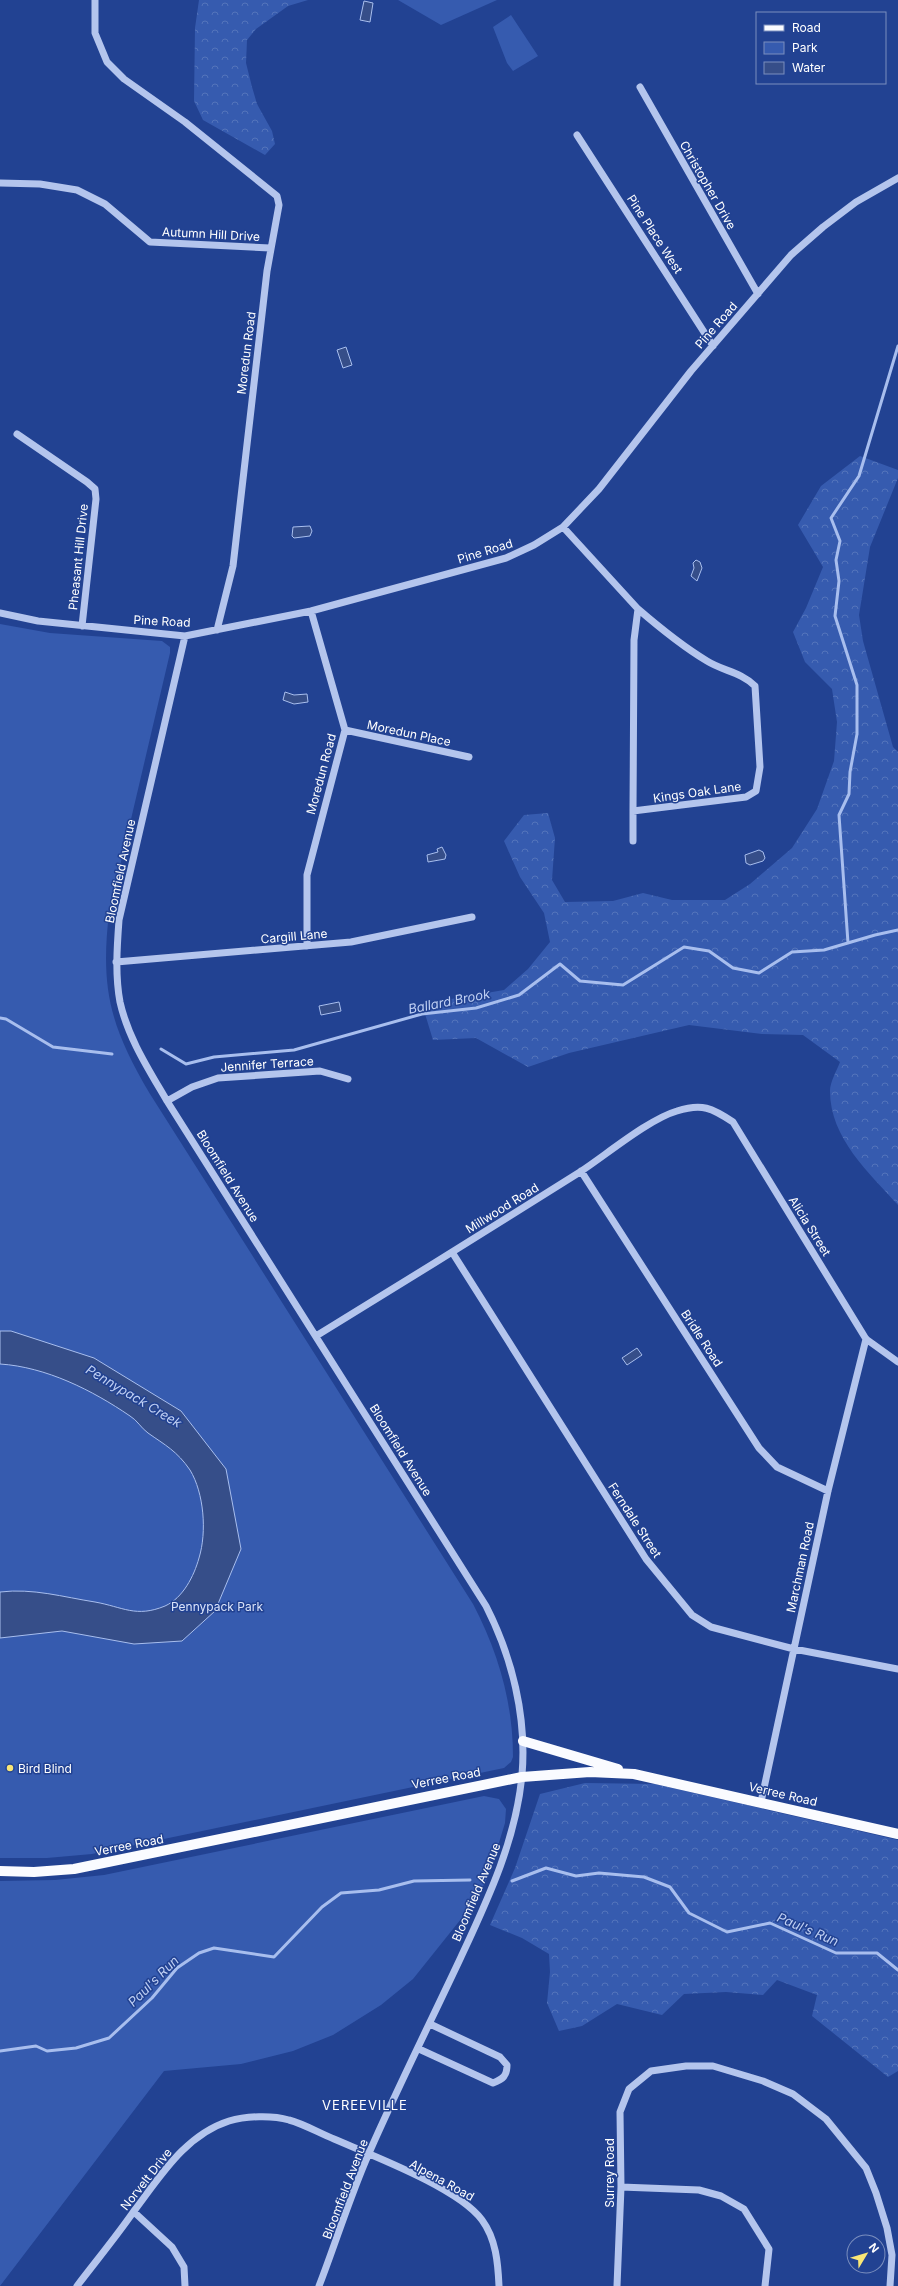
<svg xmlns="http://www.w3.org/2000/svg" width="898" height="2286" viewBox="0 0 898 2286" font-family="Inter,sans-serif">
	<defs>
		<pattern id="forest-crowns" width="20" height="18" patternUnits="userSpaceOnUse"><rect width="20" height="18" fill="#365baf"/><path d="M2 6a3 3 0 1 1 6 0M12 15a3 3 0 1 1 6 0" fill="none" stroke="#5474bb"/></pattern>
	</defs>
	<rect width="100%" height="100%" fill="#224292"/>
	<path fill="url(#forest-crowns)" d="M199,0H308L288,6L256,29L247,40L246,63L252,87L257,104L272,131L275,144L265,155L203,120L194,101L195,28Z
		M860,456L898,470V478L870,547L859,615L863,641L893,747L898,752V1205C869,1173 830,1138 830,1091C830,1082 837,1070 840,1062L803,1035L762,1034L689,1025L569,1053L528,1067L476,1038L433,1040L422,1004L504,990L528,969L550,942L544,913L520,877L504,841L524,815L548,813L555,838L552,880L565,902L613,901L643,893L672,900H725L750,884L792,848L817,809L834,761L837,722L832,689L805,662L793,632L806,608L823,567L798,525L821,486Z
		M585,1783L655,1784L898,1840V2071L888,2077L812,2016L817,1995L777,1980L763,1995L726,1992L684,1994L662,2015L617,2004L582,2026L559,2031L547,2003L550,1972L549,1954L522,1938L490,1925L515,1868L540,1794Z"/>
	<path fill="#365baf" d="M398,0H497L441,25Z
		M511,15L538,56L513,71L507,63L493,27Z
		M0,624L50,633L162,641L170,647V653L109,913C100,990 111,1028 150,1094L473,1604C498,1652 513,1702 513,1757L511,1762L504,1768L92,1854L47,1858H0Z
		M484,1796L499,1799L506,1809L505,1823L490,1872L477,1899L413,1979L381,2005L333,2035L293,2051L241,2064L164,2071L0,2286V1881L55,1880L104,1875Z"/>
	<path fill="#364e89" stroke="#a8beee" d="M364,1L373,3L370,22L360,20Z
		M346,347L352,365L343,368L337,350Z
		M310,526L312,531L310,536L294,538L292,536L293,527Z
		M696,560L700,562L702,568L697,581L691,576L694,568L693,563Z
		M285,692L294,695L307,694L308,702L294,704L283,700Z
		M442,847L446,855L445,859L428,862L427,855L438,852L437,849Z
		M759,850L763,852L765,858L763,861L750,865L746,863L745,855Z
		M339,1002L341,1011L321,1015L319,1006Z
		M0,1331H11L94,1358L181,1411L226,1469L241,1549L215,1611L182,1641L134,1644L62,1631L0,1638V1592C33,1588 63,1597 95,1602C123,1607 136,1618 165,1606C183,1598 194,1576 199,1558C207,1532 204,1493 190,1470C177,1451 165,1445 148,1433C141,1428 137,1420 130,1416C92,1390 46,1367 0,1364Z
		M637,1348L642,1355L627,1365L622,1358Z"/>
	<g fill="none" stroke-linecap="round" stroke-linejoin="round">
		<path stroke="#a8beee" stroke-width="3" d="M848,943L839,815L849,794L850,772L857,734V685L835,616L839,581L836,560L840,541L831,518L859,476L898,346
			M0,1018L6,1019L53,1047L112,1054
			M161,1049L186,1064L214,1057L294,1050L422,1014L476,1008L519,995L560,964L580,981L623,985L684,947L709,951L733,968L759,973L792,952L824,950L875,935L898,930
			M512,1881L546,1868L576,1876L599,1873L644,1877L670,1887L689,1913L727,1932L770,1923L836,1953H877L898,1970
			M0,2051L36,2046L47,2051L76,2048L109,2038L152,1998L177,1968L199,1953L214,1948L274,1957L322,1907L341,1893L379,1890L414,1881L470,1880"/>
		<path stroke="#b4c5ed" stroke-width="7" d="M95,0V33L107,62L124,79L185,122L277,196L279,205L267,271L233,566L217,630
			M640,87L758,294
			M577,135L713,346
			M0,183L40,184L77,190L105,204L150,242L270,248
			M17,434L87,482L95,489L96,499L82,626
			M563,527L638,609
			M638,609C660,628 682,646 707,661C723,671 741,672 755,686L760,767L756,791L746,797L633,811L634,640Z
			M0,613L38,621L185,636L311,611L506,558L534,545L563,527L599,489L691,371L791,255L823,227L856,202L898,178
			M185,636L119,920C117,947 115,975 120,1002C128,1038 149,1070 167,1101L486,1606C512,1657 527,1717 522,1775C516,1840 488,1899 461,1957C430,2023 398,2087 369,2153C350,2196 336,2242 319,2286
			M345,730L469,757
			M633,811V841
			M307,946V875L345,730L311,611
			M116,962L351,942L472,917
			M167,1101L192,1087L218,1078L320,1071L348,1079
			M581,1171L759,1448L777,1467L828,1491
			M452,1252L646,1559L692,1615L711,1627L794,1649L898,1669
			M316,1336C404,1282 493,1227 580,1172C606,1155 649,1119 677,1111C702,1103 712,1108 733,1122L866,1339L898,1362
			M761,1802L828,1491L866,1339
			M419,2049L493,2083C503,2079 507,2076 507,2065L500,2057L430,2024
			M621,2187L699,2190L721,2196L744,2209L769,2249L765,2286
			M134,2212L172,2247L184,2267L185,2286
			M77,2286C96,2261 116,2237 134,2211C160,2177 185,2135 229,2121C246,2116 272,2115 289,2120C304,2124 319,2133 334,2139C371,2155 459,2188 482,2220C496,2239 498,2263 499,2286
			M617,2286L621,2187L620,2112L629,2089L651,2071L686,2066H713L763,2081L793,2094L826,2119L866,2168L876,2193L887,2228L892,2255L890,2286"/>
		<path stroke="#fafbff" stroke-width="10" d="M523,1741L618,1769
			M0,1871L34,1872L74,1869L522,1777L590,1772L634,1774L898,1834"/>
	</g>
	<circle fill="#f9e676" stroke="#224292" stroke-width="1.5" cx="10" cy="1768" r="4"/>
	<g text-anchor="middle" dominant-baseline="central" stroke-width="3" stroke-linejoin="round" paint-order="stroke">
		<g font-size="12" fill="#fff" stroke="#224292">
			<text transform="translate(708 185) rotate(60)">Christopher Drive</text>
			<text transform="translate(211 234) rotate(3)">Autumn Hill Drive</text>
			<text transform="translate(655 234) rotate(57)">Pine Place West</text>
			<text transform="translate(716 325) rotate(-49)">Pine Road</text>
			<text transform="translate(246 353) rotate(-83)">Moredun Road</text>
			<text transform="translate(485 551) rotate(-17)">Pine Road</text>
			<text transform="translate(78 557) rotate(-84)">Pheasant Hill Drive</text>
			<text transform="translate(162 621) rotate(3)">Pine Road</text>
			<text transform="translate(409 733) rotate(12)">Moredun Place</text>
			<text transform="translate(321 774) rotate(-75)">Moredun Road</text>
			<text transform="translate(697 792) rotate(-8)">Kings Oak Lane</text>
			<text transform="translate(120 871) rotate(-78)">Bloomfield Avenue</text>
			<text transform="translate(294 936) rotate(-5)">Cargill Lane</text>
			<text transform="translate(267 1064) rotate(-4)">Jennifer Terrace</text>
			<text transform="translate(228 1176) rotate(58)">Bloomfield Avenue</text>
			<text transform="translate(502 1208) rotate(-32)">Millwood Road</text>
			<text transform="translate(810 1226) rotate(58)">Alicia Street</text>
			<text transform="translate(702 1338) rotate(57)">Bridle Road</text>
			<text transform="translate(401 1450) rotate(58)">Bloomfield Avenue</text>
			<text transform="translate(635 1520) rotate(57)">Ferndale Street</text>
			<text transform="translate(800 1567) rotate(-78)">Marchman Road</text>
			<text transform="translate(446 1778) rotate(-11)">Verree Road</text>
			<text transform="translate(783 1794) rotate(13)">Verree Road</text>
			<text transform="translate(129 1845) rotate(-11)">Verree Road</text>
			<text transform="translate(476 1892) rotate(-67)">Bloomfield Avenue</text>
			<text transform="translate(609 2173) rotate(-90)">Surrey Road</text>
			<text transform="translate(146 2179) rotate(-52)">Norvelt Drive</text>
			<text transform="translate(442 2180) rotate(29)">Alpena Road</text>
			<text transform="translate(345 2189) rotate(-69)">Bloomfield Avenue</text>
		</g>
		<g font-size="12" fill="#dae3f9" stroke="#224292">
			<text x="217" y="1606">Pennypack Park</text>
		</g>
		<g font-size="12" fill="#fff" stroke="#224292" text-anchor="start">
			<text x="18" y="1768">Bird Blind</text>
		</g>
		<g font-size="13" font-style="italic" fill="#c0d0f4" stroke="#224292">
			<text transform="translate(449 1001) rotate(-11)">Ballard Brook</text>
			<text transform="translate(134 1396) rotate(31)">Pennypack Creek</text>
			<text transform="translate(808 1929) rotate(23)">Paul's Run</text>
			<text transform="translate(153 1981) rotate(-45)">Paul's Run</text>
		</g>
		<g font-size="13" letter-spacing="1" fill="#fff" stroke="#224292">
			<text x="365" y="2105">VEREEVILLE</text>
		</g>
	</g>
	<rect x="756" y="12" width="130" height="72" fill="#224292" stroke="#7a8ebe"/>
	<rect x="764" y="25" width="20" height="6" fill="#fafbff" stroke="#7a8ebe"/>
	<text x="792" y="32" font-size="12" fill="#ffffff">Road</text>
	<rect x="764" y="42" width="20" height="12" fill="#365baf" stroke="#7a8ebe"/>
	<text x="792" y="52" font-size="12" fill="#ffffff">Park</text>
	<rect x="764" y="62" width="20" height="12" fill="#364e89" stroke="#7a8ebe"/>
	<text x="792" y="72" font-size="12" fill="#ffffff">Water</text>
	<g transform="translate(866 2254) rotate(52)"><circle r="19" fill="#224292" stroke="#7a8ebe"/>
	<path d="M0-3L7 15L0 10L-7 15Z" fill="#f9e676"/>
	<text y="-6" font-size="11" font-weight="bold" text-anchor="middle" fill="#ffffff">N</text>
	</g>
</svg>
